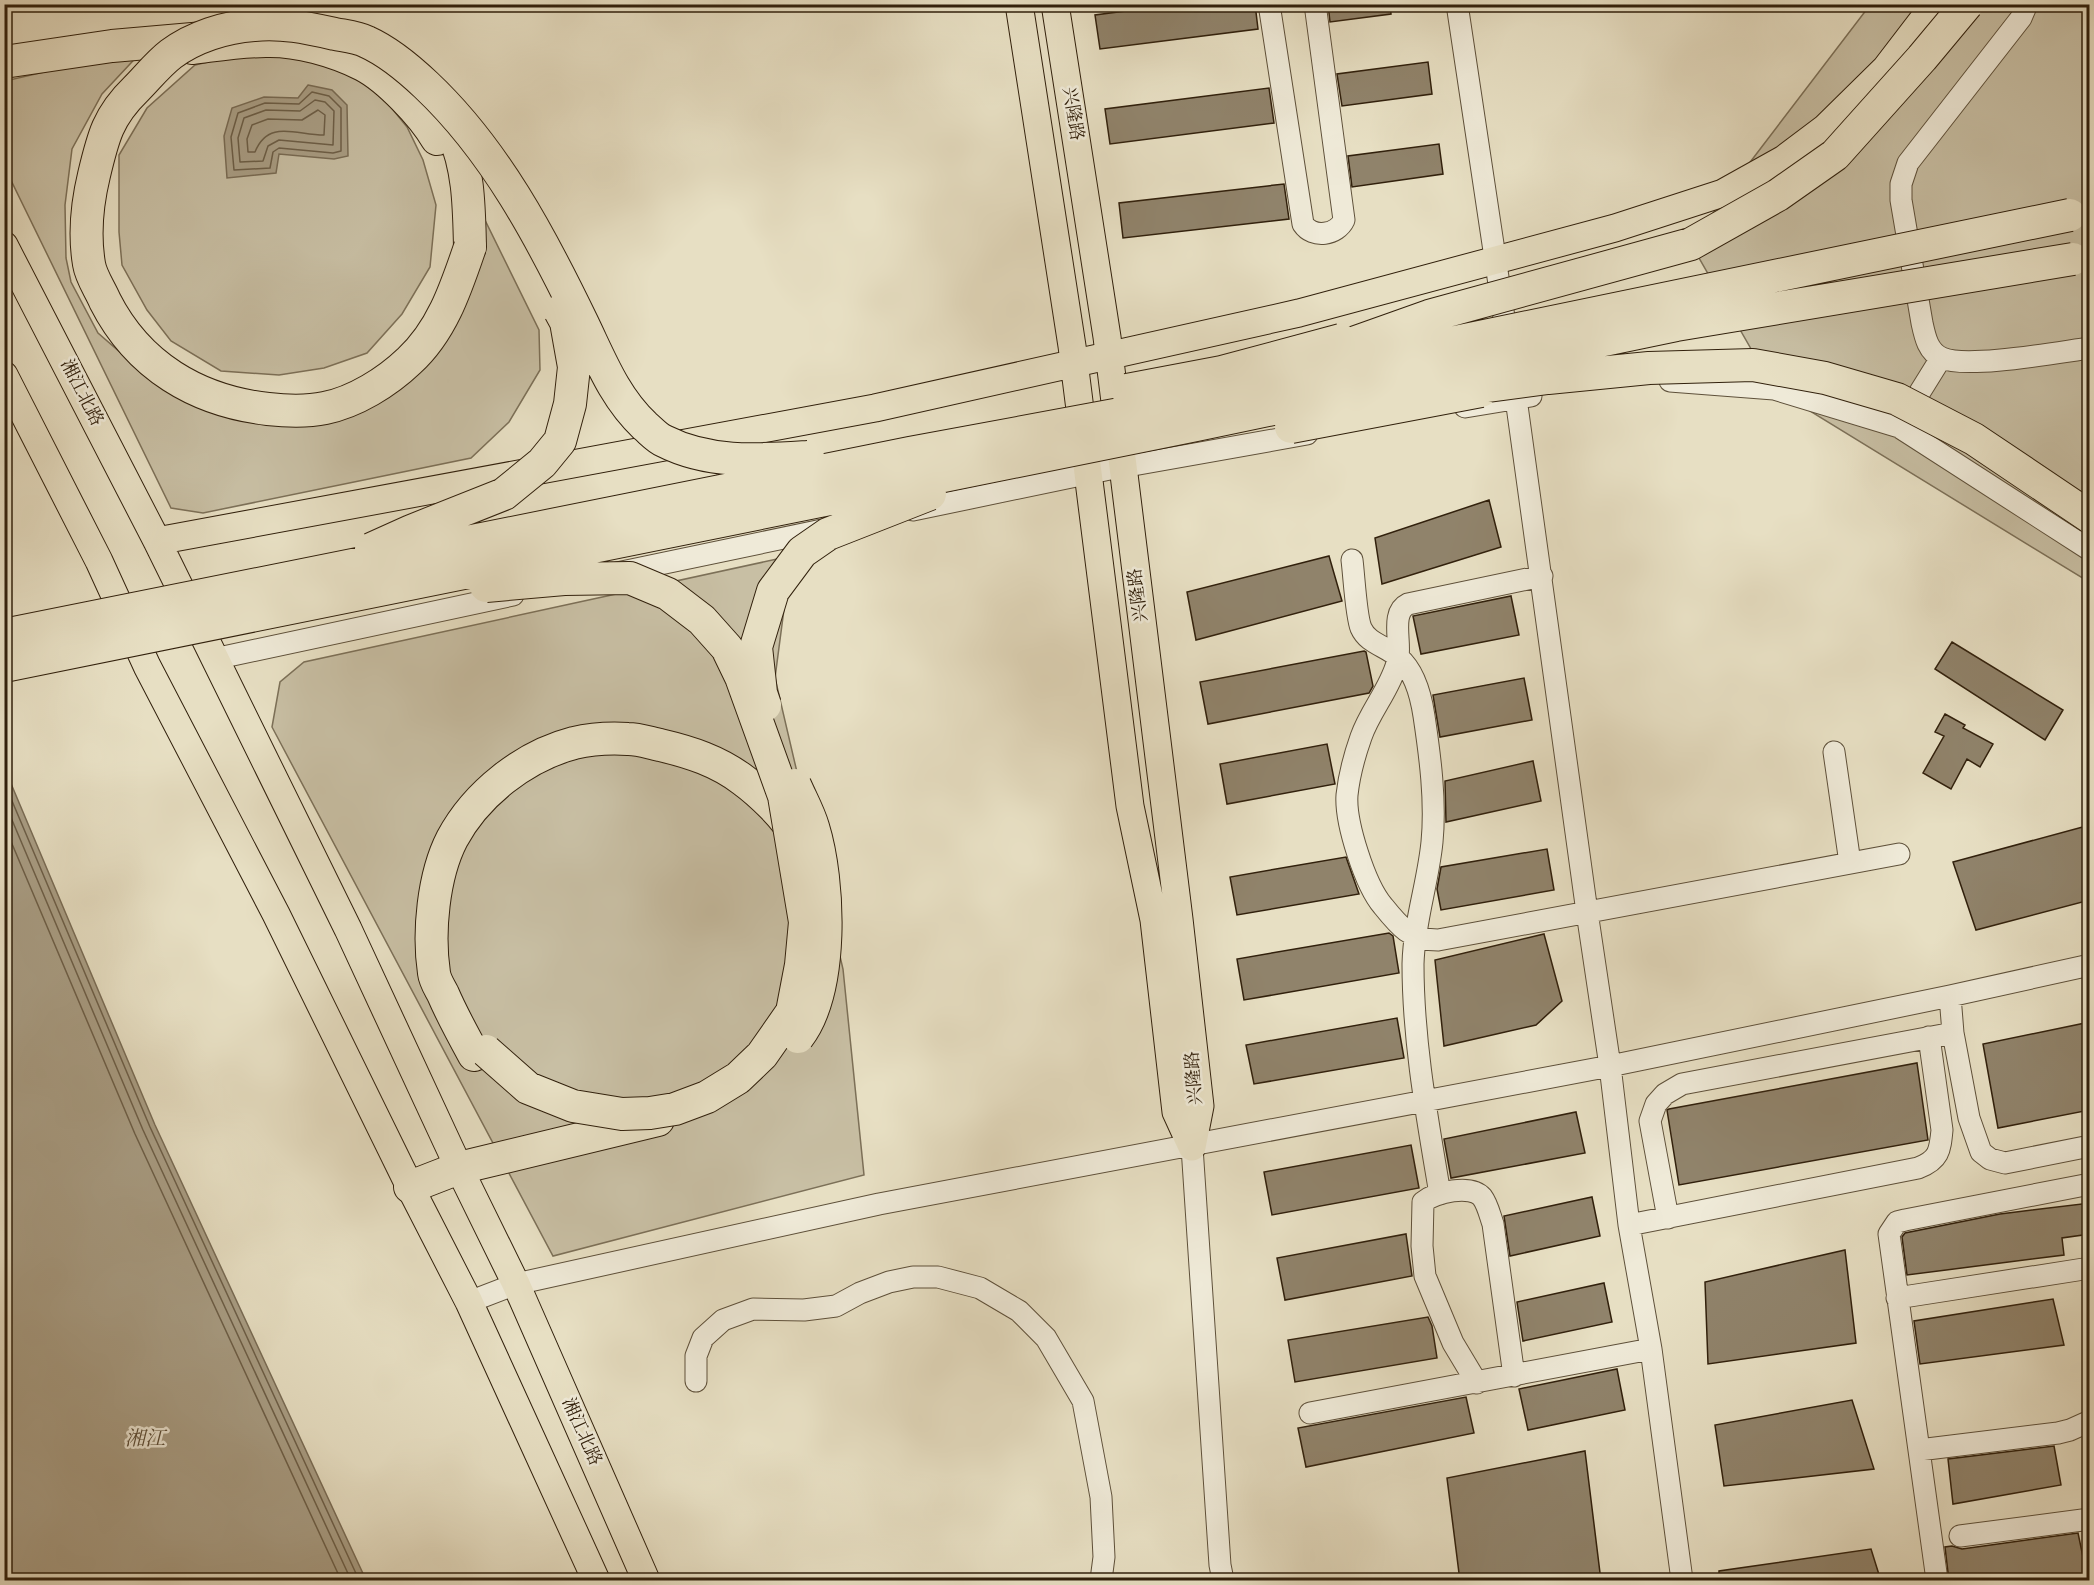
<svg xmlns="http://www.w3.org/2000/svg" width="2094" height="1585" viewBox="0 0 2094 1585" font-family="'IM FELL English','Noto Serif SC',serif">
	<rect width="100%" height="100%" fill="#e7dfc3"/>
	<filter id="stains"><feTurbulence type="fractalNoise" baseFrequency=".00333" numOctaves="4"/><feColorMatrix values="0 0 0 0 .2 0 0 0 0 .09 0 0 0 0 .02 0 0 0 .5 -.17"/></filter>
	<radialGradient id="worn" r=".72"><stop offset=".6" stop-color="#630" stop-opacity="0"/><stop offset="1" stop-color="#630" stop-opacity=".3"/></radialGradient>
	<path fill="#c8bfa4" stroke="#7c7058" stroke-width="1.5" d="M1870,5H2089V582L1774,389L1691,244L1738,178Z
		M269,48L338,66L381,95L407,127L423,160L436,205L430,267L402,314L367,353L324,368L279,375L221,371L171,341L147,310L122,265L119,232V155L147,108L195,65Z
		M144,49L102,94L72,149L65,205L66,258L71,282L98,333L128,359L258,420L396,383L480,210L539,330L540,370L509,422L471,458L203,513L171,508L5,168V81Z
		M791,556L775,678L843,969L864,1175L553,1256L272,727L280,682L304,662Z"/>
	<path fill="#a99e85" stroke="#796c55" stroke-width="1.5" d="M308,85L332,90L347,105L348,156L334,159L279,154L276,173L227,178L224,136L232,108L264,97L298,98Z
		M4,767L155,1125L366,1580H5Z"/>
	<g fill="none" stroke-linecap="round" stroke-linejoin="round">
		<path stroke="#6d5f48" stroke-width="1.5" d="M312,92L329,96L341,108V151L333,153L279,148L273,152L270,168L234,170L231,137L238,113L265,103L299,104Z
			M315,100L325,102L334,111L333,145L279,140L268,146L263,161L240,162L238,138L244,118L266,110L300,111Z
			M318,110L325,115L324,135C296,135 268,119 255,152H248L247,139L252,125L268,119L302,120Z
			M4,782L150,1127L359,1580
			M4,801L143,1130L351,1580
			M4,825L135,1134L341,1580"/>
	</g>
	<path fill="#90836b" stroke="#31200c" stroke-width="1.5" d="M1180,4H1255L1258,29L1100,49L1095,15Z
		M1328,4H1390L1391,14L1330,22Z
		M1428,62L1432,94L1342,106L1337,74Z
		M1269,88L1274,123L1110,144L1105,109Z
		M1439,144L1443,174L1352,187L1348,156Z
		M1284,184L1289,219L1123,238L1119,203Z
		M1489,500L1501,547L1382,584L1375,538Z
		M1329,556L1342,601L1196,640L1187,592Z
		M1511,596L1519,635L1421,654L1413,616Z
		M1952,642L2063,710L2045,740L1935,669Z
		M1364,651L1366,652L1373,686L1369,693L1208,724L1200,682Z
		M1524,678L1532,720L1440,737L1433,695Z
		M1945,714L1965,725L1963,728L1993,744L1980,767L1967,759L1951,789L1923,773L1944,736L1935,732Z
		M1327,744L1335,784L1227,804L1220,764Z
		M1533,761L1541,801L1446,822L1445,781Z
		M2090,825V900L1976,930L1953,862Z
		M1547,849L1554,890L1441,910L1437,889L1441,867Z
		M1346,857L1359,894L1237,915L1230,877Z
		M1389,933L1393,936L1399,973L1244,1000L1237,959Z
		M1544,934L1562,1001L1536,1025L1444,1046L1435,960Z
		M1397,1018L1404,1058L1254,1084L1246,1045Z
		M2090,1022V1110L1998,1128L1983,1044Z
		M1917,1063L1928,1140L1679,1185L1667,1110L1669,1109Z
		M1576,1112L1585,1153L1451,1178L1444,1139Z
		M1411,1145L1419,1188L1272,1215L1264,1172Z
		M1592,1197L1600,1236L1510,1256L1504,1216Z
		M2090,1203V1234L2062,1238L2064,1255L1907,1275L1902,1237L1905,1233L2000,1214Z
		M1406,1234L1412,1276L1285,1300L1277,1258Z
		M1845,1250L1856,1343L1708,1364L1705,1282Z
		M1604,1283L1612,1322L1523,1341L1517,1302Z
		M2053,1299L2064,1345L1920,1364L1914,1321Z
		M1428,1317L1432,1326L1437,1358L1295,1382L1288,1340Z
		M1617,1369L1625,1410L1528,1430L1519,1389Z
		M1466,1397L1474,1433L1306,1467L1298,1428Z
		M1852,1400L1874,1469L1724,1486L1715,1425Z
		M2054,1446L2061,1485L1953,1504L1948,1459Z
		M1585,1451L1601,1581H1460L1447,1478Z
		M2078,1533L2088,1581H1949L1945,1547L1952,1546L1962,1549Z
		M1871,1549L1881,1581H1719V1571Z"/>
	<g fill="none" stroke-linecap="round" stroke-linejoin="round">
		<g stroke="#5e503a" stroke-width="23">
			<path id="minor" d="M1269,4L1303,224C1313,239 1337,235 1344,220L1315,4
				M1457,4L1508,344
				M2027,4L2021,18L1908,163L1901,184V200L1922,323C1925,337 1928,352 1942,358C1967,369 2059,352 2090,348
				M1670,381L1774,389L1899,427L2090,550
				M1514,384L1587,912L1610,1066L1629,1225L1651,1349L1682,1580
				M1465,407L1531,396
				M1905,416L1941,358
				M913,510L1105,470L1307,434
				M1352,560C1354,575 1356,616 1361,628C1368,644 1387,646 1399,658C1414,671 1421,696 1424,716C1430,756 1436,801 1432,842C1428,883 1414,922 1413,964C1413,1041 1427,1117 1440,1194
				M617,573L827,529
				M1542,576L1408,604C1389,613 1403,646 1397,663C1390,689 1370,711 1361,737C1355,754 1349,776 1347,795C1345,822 1365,885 1383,906C1399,926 1410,940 1438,940L1899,854
				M214,659L513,595
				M1834,752L1850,863
				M1950,996L1953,1033L1969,1118L1981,1152L1990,1159L2005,1163L2090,1146
				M1192,1147L1220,1565L1223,1580
				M1668,1218L1650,1121L1656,1104L1665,1094L1682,1084L1953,1033
				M1629,1225L1918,1168C1939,1160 1940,1151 1942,1130L1929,1037
				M1897,1298L2090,1268
				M469,1302L516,1284L879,1204L1610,1066L1950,996L2090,965
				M696,1381V1356L703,1338L723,1320L753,1309L804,1310L836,1306L860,1293L889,1282L913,1277H938L980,1288L1019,1311L1046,1338L1083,1401L1101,1497L1104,1557L1101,1580
				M1477,1383L1453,1343L1425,1276L1422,1246L1423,1202C1435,1192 1471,1184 1482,1197C1488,1205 1490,1216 1493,1224L1514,1376
				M1310,1413L1651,1349
				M1919,1450L2058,1433L2070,1430L2090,1421
				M1960,1536L2090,1519
				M1937,1580L1889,1234L1897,1222L1905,1220L2090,1184"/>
		</g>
		<g stroke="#31200c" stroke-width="29">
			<path id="major" d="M1019,4L1072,346L1130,806L1154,920L1176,1112L1192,1147
				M1055,4L1107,337L1179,919L1200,1106L1192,1147
				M4,245L157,541L348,929L459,1168L516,1284L646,1580
				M4,375L99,561L147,666L276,914L410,1187L469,1302L596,1580
				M157,541L875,408L1299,313L1615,228L1723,193L1784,159L1825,128L1886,68L1935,4"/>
		</g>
		<g stroke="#31200c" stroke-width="34">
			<path id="highway" d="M192,48C217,45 241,41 266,41C297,40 335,51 363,65C388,78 423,115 437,139
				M4,62L112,46L204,38
				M433,107C440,115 449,123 453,133C469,169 469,208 470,247
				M474,1055C463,1035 452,1015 443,994C440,988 435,981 434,973C428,933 433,876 452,839C476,794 524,756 574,743C591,739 611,738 628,739C639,739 650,743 660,745C690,752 718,761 743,780C758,791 788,818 795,836
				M410,1187L459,1168L658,1120"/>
		</g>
		<use href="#minor" stroke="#efead8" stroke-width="21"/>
		<use href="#major" stroke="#e7dfc3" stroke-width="27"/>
		<use href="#highway" stroke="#e7dfc3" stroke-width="32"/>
		<g stroke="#31200c" stroke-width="34" stroke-linecap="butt">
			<path id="highway-bridge" d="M470,247C456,288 442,331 409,361C387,382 355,402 325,408C306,412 286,411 268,409C197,401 138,366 105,301C100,289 91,277 89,264C84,234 87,204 94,175C103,137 108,116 136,89C147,78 158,64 171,54C194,37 225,27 254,25C282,22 308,28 335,34C345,36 357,37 367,42C389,52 408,68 426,85C495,150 541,237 582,322C600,359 614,397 645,426C651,431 657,438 664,441C709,464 759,460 808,457
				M1322,354L1429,316L1691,244L1778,195L1835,155L1922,58L1967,4
				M1127,390L1222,372L1341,340
				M1458,390L1548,378L1649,368L1753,365L1825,378L1897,399L1974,439L2090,517
				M1291,427L1481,391
				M371,549L411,531L504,494L542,463L560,441L570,404L574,367L566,322L560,311
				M486,586L564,579L630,578L668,594L702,620L727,648L741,677L784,796L805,922L801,965L792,1012L762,1055L738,1078L707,1097L675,1109L650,1113L622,1114L573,1106L528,1088L486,1051
				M4,635L910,453L1190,401L1402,353L2070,215
				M4,666L1196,425L1676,325L2073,259
				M765,705L761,693L756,647L773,591L802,552L828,534L930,494
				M795,785C801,799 809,813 813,827C830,882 834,990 798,1037"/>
		</g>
		<use href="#highway-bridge" stroke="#e7dfc3" stroke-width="32"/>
	</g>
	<g text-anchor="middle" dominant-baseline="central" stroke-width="5" stroke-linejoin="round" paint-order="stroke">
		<g font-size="18" fill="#31200c" stroke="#efead8">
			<text transform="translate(1072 114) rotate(81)">兴隆路</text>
			<text transform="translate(81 393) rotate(63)">湘江北路</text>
			<text transform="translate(1139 595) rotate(-97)">兴隆路</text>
			<text transform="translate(1195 1078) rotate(-94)">兴隆路</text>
			<text transform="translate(581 1432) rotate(66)">湘江北路</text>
		</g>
		<g font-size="20" font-style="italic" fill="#5b4c36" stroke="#efead8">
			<text x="145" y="1439">湘江</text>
		</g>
	</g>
	<rect width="2094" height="1585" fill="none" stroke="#e7dfc3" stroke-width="24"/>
	<rect x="6" y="6" width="2082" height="1573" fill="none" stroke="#31200c" stroke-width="3"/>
	<rect x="12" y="12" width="2070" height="1561" fill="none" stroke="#31200c" stroke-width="1.5"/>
	<rect width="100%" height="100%" filter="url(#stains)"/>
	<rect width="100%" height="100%" fill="url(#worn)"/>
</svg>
